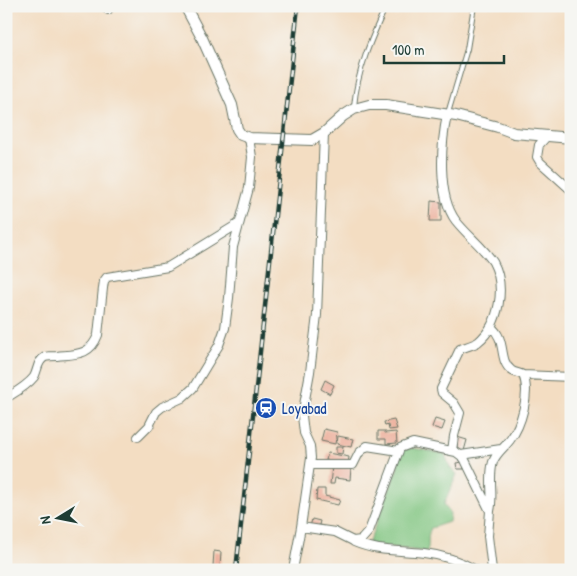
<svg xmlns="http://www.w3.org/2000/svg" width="577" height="576" viewBox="0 0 577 576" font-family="'Patrick Hand',sans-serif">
	<rect width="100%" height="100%" fill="#f6f6f2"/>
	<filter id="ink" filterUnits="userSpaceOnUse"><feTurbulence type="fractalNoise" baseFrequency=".02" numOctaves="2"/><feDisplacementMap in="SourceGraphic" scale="10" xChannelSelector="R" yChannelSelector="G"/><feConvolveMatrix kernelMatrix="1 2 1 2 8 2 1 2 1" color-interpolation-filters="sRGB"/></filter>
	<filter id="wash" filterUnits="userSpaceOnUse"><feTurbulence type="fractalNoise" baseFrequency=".0096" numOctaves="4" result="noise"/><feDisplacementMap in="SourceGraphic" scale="20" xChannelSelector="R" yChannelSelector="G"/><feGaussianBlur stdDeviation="1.12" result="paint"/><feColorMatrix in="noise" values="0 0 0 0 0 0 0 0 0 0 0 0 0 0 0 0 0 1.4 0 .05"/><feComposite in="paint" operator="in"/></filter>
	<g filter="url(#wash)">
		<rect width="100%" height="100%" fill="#f3ddc2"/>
		<path fill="#80c580" stroke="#50815a" d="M413,448L445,454L450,468L457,474L444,504L450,514L449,522L431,528C426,537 430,543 427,552L368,544L397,470L400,450Z"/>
		<g id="blocks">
			<path fill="#ecaa95" d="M431,201L441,202V221H430Z
				M325,380L334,385L330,394L321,389Z
				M435,419L445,422L442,430L432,427Z
				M394,420L397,429L389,430L388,425L385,426L384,422Z
				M324,429L337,432L335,444L321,441Z
				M378,431H385V433L396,432L397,443L386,444V439H378Z
				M338,436L353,439L351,447L337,444Z
				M457,437L467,440L464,451L457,449Z
				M336,447H343L342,454L336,453Z
				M328,453L349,457L348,464L326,460Z
				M463,462L464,469H457L456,463Z
				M332,466L351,468L350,480L335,478L334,484H330Z
				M317,489H325V496L340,500L338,505L316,500Z
				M312,519L320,521L318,529L310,527Z
				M214,551L221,552L220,567L213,566Z"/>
		</g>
	</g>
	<g filter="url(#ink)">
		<use href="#blocks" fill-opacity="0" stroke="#697566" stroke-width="1"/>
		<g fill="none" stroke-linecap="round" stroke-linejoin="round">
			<g stroke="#697566" stroke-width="6">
				<path id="service" d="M354,107C357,71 371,39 386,6
					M448,113L467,49L474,6"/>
			</g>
			<g stroke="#697566" stroke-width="10">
				<path id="minor" d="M108,10L109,6
					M447,115C441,144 437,196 456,221C468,236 483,247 493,262C506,286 500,324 478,342C473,345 465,347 460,349L441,389L442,393L454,403L460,413L454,436L452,451
					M547,136L539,145L537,157L540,162L571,190
					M523,375L571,377
					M6,398C16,392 27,386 34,377C38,370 37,361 45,357C48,356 53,356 57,356C76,354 90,356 98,335L103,288L104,281L107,277L168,267L238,224
					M138,437L149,426L156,412L162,407L182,398L193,388L219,345L225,328L229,298L233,247L249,188L252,157L249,138
					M461,455L501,449
					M311,465H353L359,453L367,446L399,451
					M490,511C494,494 488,478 493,462C496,453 504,448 510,440C521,426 531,393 523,375C520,373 514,373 511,370C498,360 507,339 491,327
					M301,527L335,532L353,541L361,540L369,531L400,448L413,443L456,452L464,458L490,511L488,536L492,570
					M354,542C377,552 399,550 424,553C442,555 460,561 476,570
					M293,570L301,527L311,458L310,446L304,433L302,416L310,372L317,315L324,133"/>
			</g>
			<g stroke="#697566" stroke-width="12">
				<path id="tertiary" d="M185,6L202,38L232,105L237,129L241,135L249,138L312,140L324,133L343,116L354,109L369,105H386L456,116L498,127L514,133L571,138"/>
			</g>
			<use href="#service" stroke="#fff" stroke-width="4"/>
			<use href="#minor" stroke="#fff" stroke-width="8"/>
			<use href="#tertiary" stroke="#fff" stroke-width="10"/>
			<g stroke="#1f3d34" stroke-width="4.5">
				<path id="rail" d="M236,570L298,6"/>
			</g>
			<use href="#rail" stroke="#f6f6f2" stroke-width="2.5" stroke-dasharray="8" stroke-linecap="butt"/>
		</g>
	</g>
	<defs>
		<g id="station-disc" transform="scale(1.125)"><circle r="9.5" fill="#1a4fb4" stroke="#f6f6f2"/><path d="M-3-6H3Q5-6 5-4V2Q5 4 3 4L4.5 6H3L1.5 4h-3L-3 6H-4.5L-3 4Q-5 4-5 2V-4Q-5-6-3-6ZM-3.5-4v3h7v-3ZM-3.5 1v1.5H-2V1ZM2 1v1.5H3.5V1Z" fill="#fff"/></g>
	</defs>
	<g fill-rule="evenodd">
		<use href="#station-disc" x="266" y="408"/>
	</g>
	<g text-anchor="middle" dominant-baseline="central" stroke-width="4" stroke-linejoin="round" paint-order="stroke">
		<g font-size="16" fill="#164399" stroke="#f6f6f2" text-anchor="start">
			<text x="282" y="408">Loyabad</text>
		</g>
	</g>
	<rect width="577" height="576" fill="none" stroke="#f6f6f2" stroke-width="25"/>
	<g transform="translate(58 518) rotate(260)" stroke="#f6f6f2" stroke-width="4" paint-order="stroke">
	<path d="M0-4L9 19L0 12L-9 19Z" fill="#1f3d34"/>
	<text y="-8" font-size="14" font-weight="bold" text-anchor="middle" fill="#1f3d34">N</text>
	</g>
	<path d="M384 55v8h120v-8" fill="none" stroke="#1f3d34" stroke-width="2.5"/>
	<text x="392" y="55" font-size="15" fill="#1f3d34" stroke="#f6f6f2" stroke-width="4" paint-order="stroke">100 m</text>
</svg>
